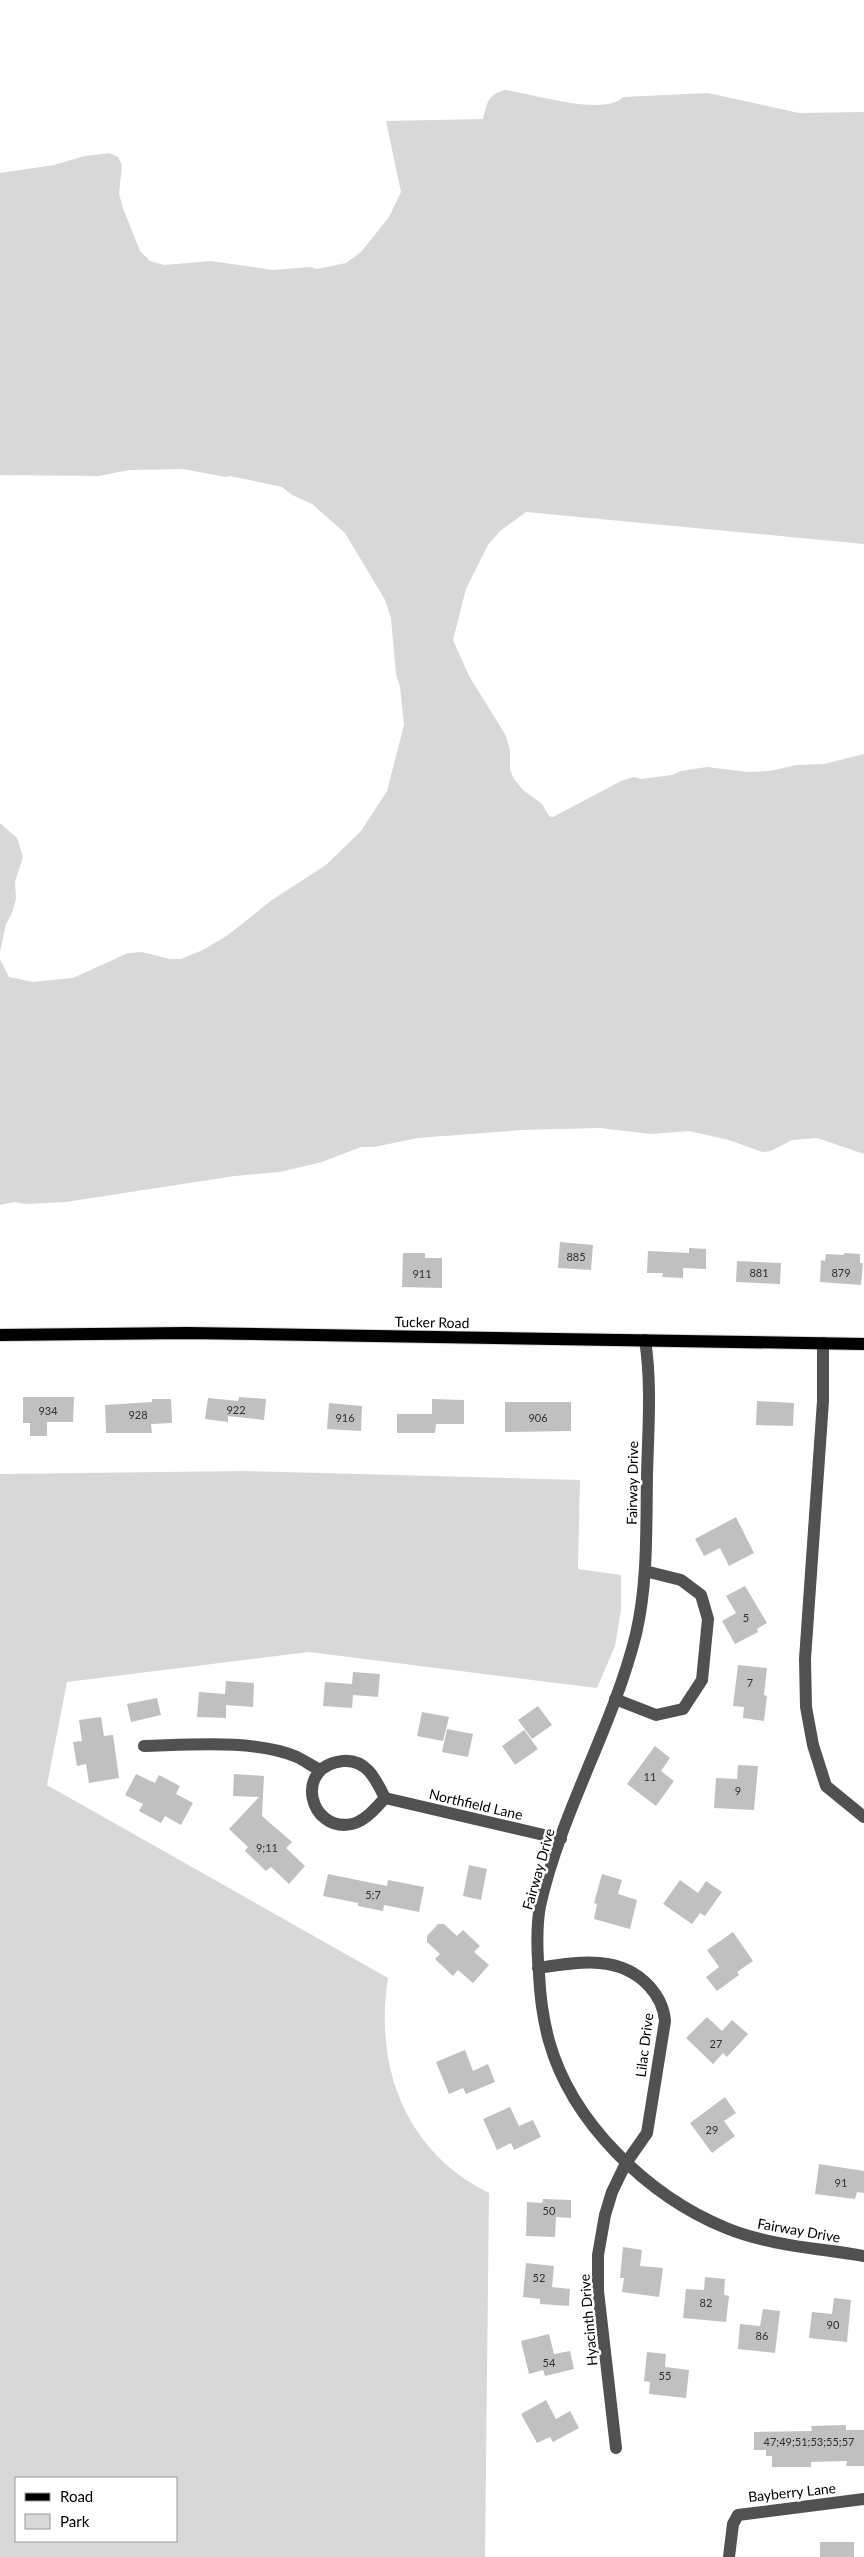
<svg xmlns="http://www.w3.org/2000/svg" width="864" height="2557" viewBox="0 0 864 2557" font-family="Lato,sans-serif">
	<rect width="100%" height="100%" fill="#fff"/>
	<path fill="#d8d8d8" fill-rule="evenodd" d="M505,90C532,93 604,117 623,97L708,93L799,113L864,112V544L526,512L500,531L488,545L466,589L453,640L469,676L505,734L510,750V770L514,779L523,790L542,804L549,816L553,817L621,781L634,777L641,779L672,775L681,771L707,767L748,772L770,771L796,765L824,764L864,754V1154L817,1138L792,1140L771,1151L762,1152L729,1140L689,1131L651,1134L600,1128L522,1130L418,1138L374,1147H361L322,1162L280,1172L235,1176L66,1202L25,1204L15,1202L0,1205V959L9,977L33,982L73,978L128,953L142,952L170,959H181L203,950L228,935L272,900L326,865L361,831L387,791L404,725L400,687L396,674L391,618L385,600L345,533L312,504L292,495L282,487L230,476L226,477L183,469L129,470L99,476L0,475V173L54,165L85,156L110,153L118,157L122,165L119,194L123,208L140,251L150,261L164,265L211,261L273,270L310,267L317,269L346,263L361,252L389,217L401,192L386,121L483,119C487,103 488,94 505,90Z
		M0,823L17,838L23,857L15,882L16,899L12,913L6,924L0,952Z
		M245,1471L580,1480L578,1569L621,1575V1610L615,1646L597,1688L309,1652L67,1682L47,1785L388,1978C374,2066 405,2152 489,2193L485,2557H0V1474ZM16,2478H176V2541H16Z"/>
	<path fill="#c0c0c0" d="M560,1242L593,1245L591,1270L558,1268Z
		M689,1248L706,1249V1269L683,1268V1278L662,1277L663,1273H647L648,1251L689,1253Z
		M403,1253H425V1258H442V1288L402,1287Z
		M844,1253L860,1254V1263H863L861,1285L820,1282L821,1260L825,1261L826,1254L844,1255Z
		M737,1261L781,1263L780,1284L736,1282Z
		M23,1397H74L73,1422H47V1436H30V1423H23Z
		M239,1397L266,1399L264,1420L228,1416V1422L205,1419L208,1398L238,1401Z
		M152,1399H171L172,1423L151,1424L152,1433H106L105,1405L152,1402Z
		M432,1399L464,1400V1424H436L435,1433H397V1414H432Z
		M757,1401L794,1403L793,1426L756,1425Z
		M505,1402H571V1431L505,1432Z
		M329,1403L362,1406L361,1431L327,1429Z
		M736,1517L754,1553L729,1566L720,1548L704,1556L695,1539Z
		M745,1586L767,1623L757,1629L758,1632L735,1644L722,1621L736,1613L726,1596Z
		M738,1665L767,1668L764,1695L767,1696L764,1721L743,1718L744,1707L733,1706Z
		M353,1672L380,1674L378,1697L353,1695L352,1708L323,1706L325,1682L352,1684Z
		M226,1681L254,1683L253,1707L226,1705V1718L197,1717L199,1692L225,1694Z
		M157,1698L161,1715L131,1722L127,1704Z
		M538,1706L552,1725L532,1739L518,1720Z
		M422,1712L449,1717L443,1741L417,1736Z
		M101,1717L104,1736L113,1735L119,1778L89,1783L86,1764L77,1766L73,1742L82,1741L79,1720Z
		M447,1729L473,1734L468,1757L442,1752Z
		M524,1730L538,1749L515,1765L502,1746Z
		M655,1746L670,1758L661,1771L674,1781L656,1806L627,1784Z
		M738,1765L758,1766L754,1810L714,1808L716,1778L737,1779Z
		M136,1774L155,1783L159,1775L180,1786L176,1794L193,1803L181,1825L165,1816L161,1823L139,1811L143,1804L125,1795Z
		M234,1774L264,1776L262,1816L292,1842L286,1848L305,1866L289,1884L271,1867L266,1871L245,1851L248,1847L229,1829L259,1797L233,1796Z
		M469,1865L487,1869L481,1900L463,1896Z
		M328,1874L387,1886L388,1880L424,1887L419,1912L384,1905L383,1911L358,1906V1903L323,1896Z
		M602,1874L622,1880L618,1894L637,1900L630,1929L594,1919L597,1904L594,1903Z
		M680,1880L698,1893L706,1881L722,1892L705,1916L700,1913L692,1924L663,1904Z
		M438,1924H444L457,1936L463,1930L480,1946L474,1952L489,1965L473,1983L458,1970L453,1976L435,1959L440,1954L427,1942V1936Z
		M733,1932L753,1961L737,1972L739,1975L717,1991L706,1977L719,1967L707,1950Z
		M707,2017L722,2031L732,2020L748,2034L727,2057L723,2053L713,2064L686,2038Z
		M465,2050L473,2071L488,2064L495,2082L466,2094L463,2088L449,2094L436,2062Z
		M725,2097L736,2113L724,2121L735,2136L712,2153L690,2123Z
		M510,2107L519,2126L533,2120L541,2137L514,2150L511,2143L497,2150L483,2119Z
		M819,2164L864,2171V2193L857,2192L855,2199L815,2194Z
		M543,2199L571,2200V2218L556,2217L555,2237L526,2236L527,2202L542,2203Z
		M623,2247L642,2250L640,2266L663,2268L659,2297L622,2292L624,2278H620Z
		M526,2263L554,2266L552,2287L570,2289L569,2306L540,2304V2299L523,2297Z
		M705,2277L725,2279L724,2295L729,2296L726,2322L683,2318L686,2289L704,2290Z
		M834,2298L851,2300L847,2342L809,2338L812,2312L832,2314Z
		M763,2309L780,2311L775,2353L738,2349L740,2324L760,2326Z
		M549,2334L554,2354L570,2351L574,2369L545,2376L543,2370L529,2374L521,2341Z
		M647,2352L666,2354L665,2367L689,2370L686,2398L649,2394L650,2382L644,2381Z
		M546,2400L556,2419L570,2411L579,2428L553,2442L550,2437L537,2443L521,2414Z
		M846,2425V2430H864V2466H846L847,2461L811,2462V2467H772V2456H766V2450H754V2432L812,2431L811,2426Z
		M820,2542H854V2557H820Z"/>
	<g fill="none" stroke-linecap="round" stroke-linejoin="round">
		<g stroke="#dbdbdb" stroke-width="14">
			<path id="major" d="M0,1335L187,1333L864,1344"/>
		</g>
		<path stroke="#515151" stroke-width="12" d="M645,1340C652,1385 648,1431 647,1476C646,1529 648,1582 636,1634C613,1727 561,1812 540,1906C536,1928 537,1951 539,1974C540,1996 543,2019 549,2041C572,2123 648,2196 726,2228C770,2246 818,2248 864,2256
			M823,1343V1401L805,1659L806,1707L813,1745L826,1786L864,1817
			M615,1699L656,1715L683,1709L702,1680L708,1619L701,1595L681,1580L645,1571
			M144,1746C188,1745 256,1739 297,1757C305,1761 312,1766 320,1770
			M385,1798C376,1780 367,1759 343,1761C293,1766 309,1833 352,1824C365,1821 376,1808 385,1798L561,1839
			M538,1968C577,1962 620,1954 649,1986C659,1997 664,2007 665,2021L647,2133L626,2163L612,2192L605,2215L598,2255V2291L616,2448
			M729,2557L733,2524L738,2515L864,2499"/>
		<use href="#major" stroke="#000" stroke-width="12"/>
	</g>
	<g text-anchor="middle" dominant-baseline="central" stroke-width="5" stroke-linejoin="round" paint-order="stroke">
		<g font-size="11" fill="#303030">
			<text x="576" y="1256">885</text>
			<text x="759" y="1272">881</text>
			<text x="841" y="1272">879</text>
			<text x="422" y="1273">911</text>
			<text x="236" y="1409">922</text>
			<text x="48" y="1410">934</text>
			<text x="138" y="1414">928</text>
			<text x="345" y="1417">916</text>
			<text x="538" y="1417">906</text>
			<text x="746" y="1617">5</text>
			<text x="750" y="1682">7</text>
			<text x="650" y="1776">11</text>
			<text x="738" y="1790">9</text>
			<text x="267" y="1847">9;11</text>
			<text x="373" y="1894">5;7</text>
			<text x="716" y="2043">27</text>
			<text x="712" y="2129">29</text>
			<text x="841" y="2182">91</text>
			<text x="549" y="2210">50</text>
			<text x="539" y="2277">52</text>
			<text x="706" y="2302">82</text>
			<text x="833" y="2324">90</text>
			<text x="762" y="2335">86</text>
			<text x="549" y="2362">54</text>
			<text x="665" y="2375">55</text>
			<text x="809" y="2441">47;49;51;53;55;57</text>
		</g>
		<g font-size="14" fill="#000" stroke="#fff">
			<text transform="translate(432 1322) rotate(1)">Tucker Road</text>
			<text transform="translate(632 1483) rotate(-89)">Fairway Drive</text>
			<text transform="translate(476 1804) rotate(13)">Northfield Lane</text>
			<text transform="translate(538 1869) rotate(-74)">Fairway Drive</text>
			<text transform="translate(644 2045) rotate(-83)">Lilac Drive</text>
			<text transform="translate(799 2230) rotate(10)">Fairway Drive</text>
			<text transform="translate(588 2320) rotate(-95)">Hyacinth Drive</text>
			<text transform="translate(792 2492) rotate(-6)">Bayberry Lane</text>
		</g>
	</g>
	<rect x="15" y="2477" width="162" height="65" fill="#ffffff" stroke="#999999"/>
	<rect x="25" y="2493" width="25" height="8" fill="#000000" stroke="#999999"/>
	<text x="60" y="2502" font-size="15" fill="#000000">Road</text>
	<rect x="25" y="2514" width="25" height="15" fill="#d8d8d8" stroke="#999999"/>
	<text x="60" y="2527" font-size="15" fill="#000000">Park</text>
</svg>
